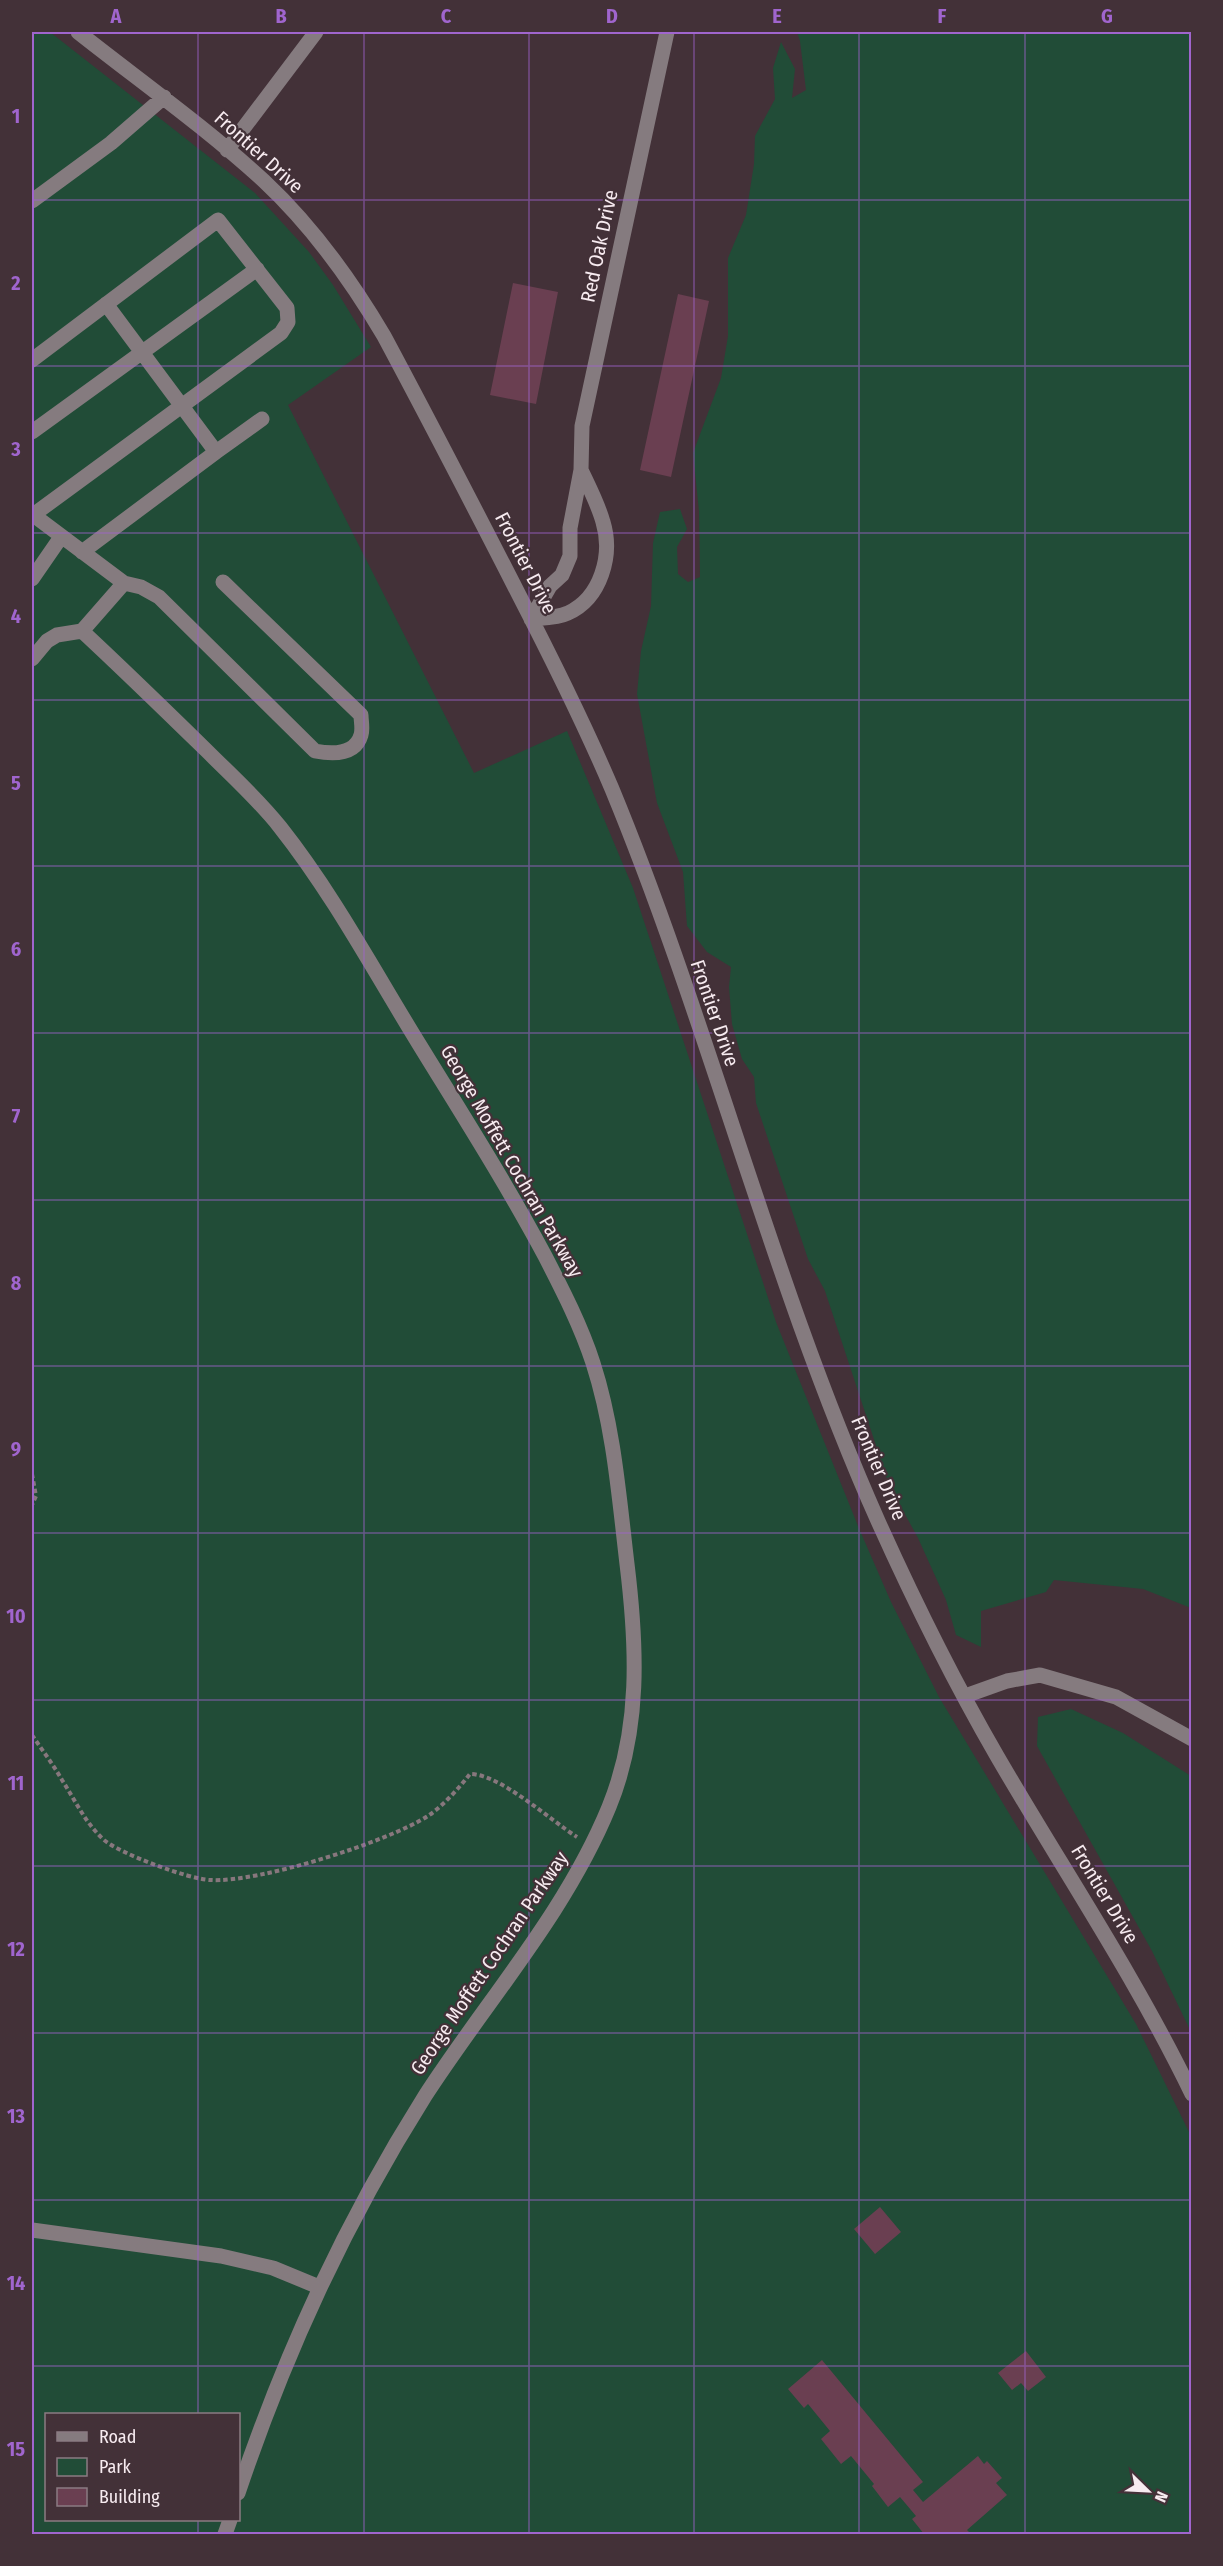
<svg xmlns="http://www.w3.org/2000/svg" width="1223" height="2566" viewBox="0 0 1223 2566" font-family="'Fira Sans Condensed',sans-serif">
	<rect width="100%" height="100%" fill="#433138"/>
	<path fill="#214c37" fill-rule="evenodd" d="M32,32H50L255,193L309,252L333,285L371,347L288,405L474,773L567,731L633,888L776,1322L858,1526L891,1602L939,1697L1136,2024L1191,2136L1192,2534H32ZM46,2414H238V2520H46Z
		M797,32H1191V1608L1143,1589L1054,1580L1046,1592L981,1611V1647L956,1635L946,1600L918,1538L889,1485L825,1291L808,1259L756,1103L754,1077L742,1059L732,1024L729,987L731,967L707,952L687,926L683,872L657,803L637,694L641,651L651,606L653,543L660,512L680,509L687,529L677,547L678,574L688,582L700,577L699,511L693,453L721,378L728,336V258L746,215L754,164L755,136L775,99L773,68L781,42L795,69L792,98L806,90L800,41Z
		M1071,1709L1123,1733L1191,1776V2032L1152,1951L1037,1746L1038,1717Z"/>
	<path fill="#6a3f51" d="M513,283L558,292L536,404L490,395Z
		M678,294L709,301L671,477L640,470Z
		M880,2207L901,2232L875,2254L854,2229Z
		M1026,2351L1046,2377L1028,2391L1021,2383L1012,2390L998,2373Z
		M822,2360L923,2482L913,2490L923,2502L978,2456L984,2464L987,2461L1002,2478L996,2483L1007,2495L967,2530L971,2534H924L912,2519L916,2516L900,2497L888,2507L872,2486L874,2484L851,2456L841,2464L821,2439L830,2431L808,2404L804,2408L788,2389Z"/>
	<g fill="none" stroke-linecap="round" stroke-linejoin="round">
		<path stroke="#87777d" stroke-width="4" stroke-dasharray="4.5 3" stroke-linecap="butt" d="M32,1474L36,1496L32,1505
			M32,1735C42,1750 53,1764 62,1780C75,1800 86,1824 104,1840C121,1854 188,1879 210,1880C259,1883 387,1842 428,1816C444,1805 458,1789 470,1774C500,1774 550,1820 577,1837"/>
		<path stroke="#857b7f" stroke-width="15" d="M78,32C140,81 205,127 264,181C312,226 351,280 384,336C430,422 475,509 519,595C552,659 584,723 612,789C711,1029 772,1283 878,1521C914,1601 953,1680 997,1756C1062,1868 1135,1976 1192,2094
			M227,150L316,32
			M32,201L111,143L164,97
			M32,360L218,220L287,308L288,322L281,333L33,515
			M32,432L257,269
			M216,452L262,419
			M32,514L124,583L82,631L57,635L47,641L32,659
			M82,552L216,452L106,304
			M32,579L61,537
			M124,583L141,587L159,597L315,751C331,754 355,756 361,735C363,729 361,721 361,715L223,582
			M531,619L550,586L562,575L570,556V528L581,470L582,426L667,32
			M531,619C542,618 558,618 568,613C601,598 613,555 603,522C598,504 589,487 581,470
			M82,631C124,670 165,710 206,750C231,775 258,799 280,827C333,894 374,971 419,1044C462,1114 506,1183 545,1256C563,1291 581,1326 593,1363C614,1428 619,1497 627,1564C637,1646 641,1729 609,1807C565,1914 487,2000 425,2096C345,2223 286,2351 238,2493
			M965,1696L1007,1681L1040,1675L1116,1697L1192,1739
			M32,2230L221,2256L273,2268L319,2287
			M225,2534L230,2520"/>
	</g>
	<path fill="none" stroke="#a065ce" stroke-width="1.5" stroke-opacity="0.55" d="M198,32V2414M364,32V2534M529,32V2534M694,32V2534M859,32V2534M1025,32V2534M32,200H1192M32,366H1192M32,533H1192M32,700H1192M32,866H1192M32,1033H1192M32,1200H1192M32,1366H1192M32,1533H1192M32,1700H1192M32,1866H1192M32,2033H1192M32,2200H1192M32,2366H1192M198,2520V2534"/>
	<g text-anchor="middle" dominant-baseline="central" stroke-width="4.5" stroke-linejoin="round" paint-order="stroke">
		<g font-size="20" fill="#f7ebf0" stroke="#433138">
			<text transform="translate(259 152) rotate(42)">Frontier Drive</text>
			<text transform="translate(599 246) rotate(-78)">Red Oak Drive</text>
			<text transform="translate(526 563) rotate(63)">Frontier Drive</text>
			<text transform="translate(715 1013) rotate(71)">Frontier Drive</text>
			<text transform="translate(512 1161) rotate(60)">George Moffett Cochran Parkway</text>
			<text transform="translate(879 1468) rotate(67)">Frontier Drive</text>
			<text transform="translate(1105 1894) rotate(59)">Frontier Drive</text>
			<text transform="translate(489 1963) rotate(-56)">George Moffett Cochran Parkway</text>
		</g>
	</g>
	<rect width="1223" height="2566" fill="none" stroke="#433138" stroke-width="66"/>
	<rect x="45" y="2413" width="195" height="108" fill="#433138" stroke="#8b7b82" stroke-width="1.5"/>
	<rect x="57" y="2432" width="30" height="9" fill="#857b7f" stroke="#8b7b82" stroke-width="1.5"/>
	<text x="99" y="2443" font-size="18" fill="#f7ebf0">Road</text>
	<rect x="57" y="2458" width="30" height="18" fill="#214c37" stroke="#8b7b82" stroke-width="1.5"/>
	<text x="99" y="2473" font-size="18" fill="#f7ebf0">Park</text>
	<rect x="57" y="2488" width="30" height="18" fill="#6a3f51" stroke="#8b7b82" stroke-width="1.5"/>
	<text x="99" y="2503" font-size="18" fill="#f7ebf0">Building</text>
	<g transform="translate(1148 2491) rotate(114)" stroke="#433138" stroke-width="4.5" paint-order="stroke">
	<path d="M0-4.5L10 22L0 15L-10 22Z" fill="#f7ebf0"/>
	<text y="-9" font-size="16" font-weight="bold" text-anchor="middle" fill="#f7ebf0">N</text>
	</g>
	<rect x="33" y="33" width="1157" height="2500" fill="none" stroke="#a065ce" stroke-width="2"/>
	<g font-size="20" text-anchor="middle" font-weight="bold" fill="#a065ce">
		<text x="116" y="23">A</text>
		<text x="281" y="23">B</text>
		<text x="446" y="23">C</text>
		<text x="612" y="23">D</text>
		<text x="777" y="23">E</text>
		<text x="942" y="23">F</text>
		<text x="1107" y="23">G</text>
		<text x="16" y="123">1</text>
		<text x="16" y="290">2</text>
		<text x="16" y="456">3</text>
		<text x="16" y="623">4</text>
		<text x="16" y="790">5</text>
		<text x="16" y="956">6</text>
		<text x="16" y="1123">7</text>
		<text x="16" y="1290">8</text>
		<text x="16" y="1456">9</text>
		<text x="16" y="1623">10</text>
		<text x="16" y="1790">11</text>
		<text x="16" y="1956">12</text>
		<text x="16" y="2123">13</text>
		<text x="16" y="2290">14</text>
		<text x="16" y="2456">15</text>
	</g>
</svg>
